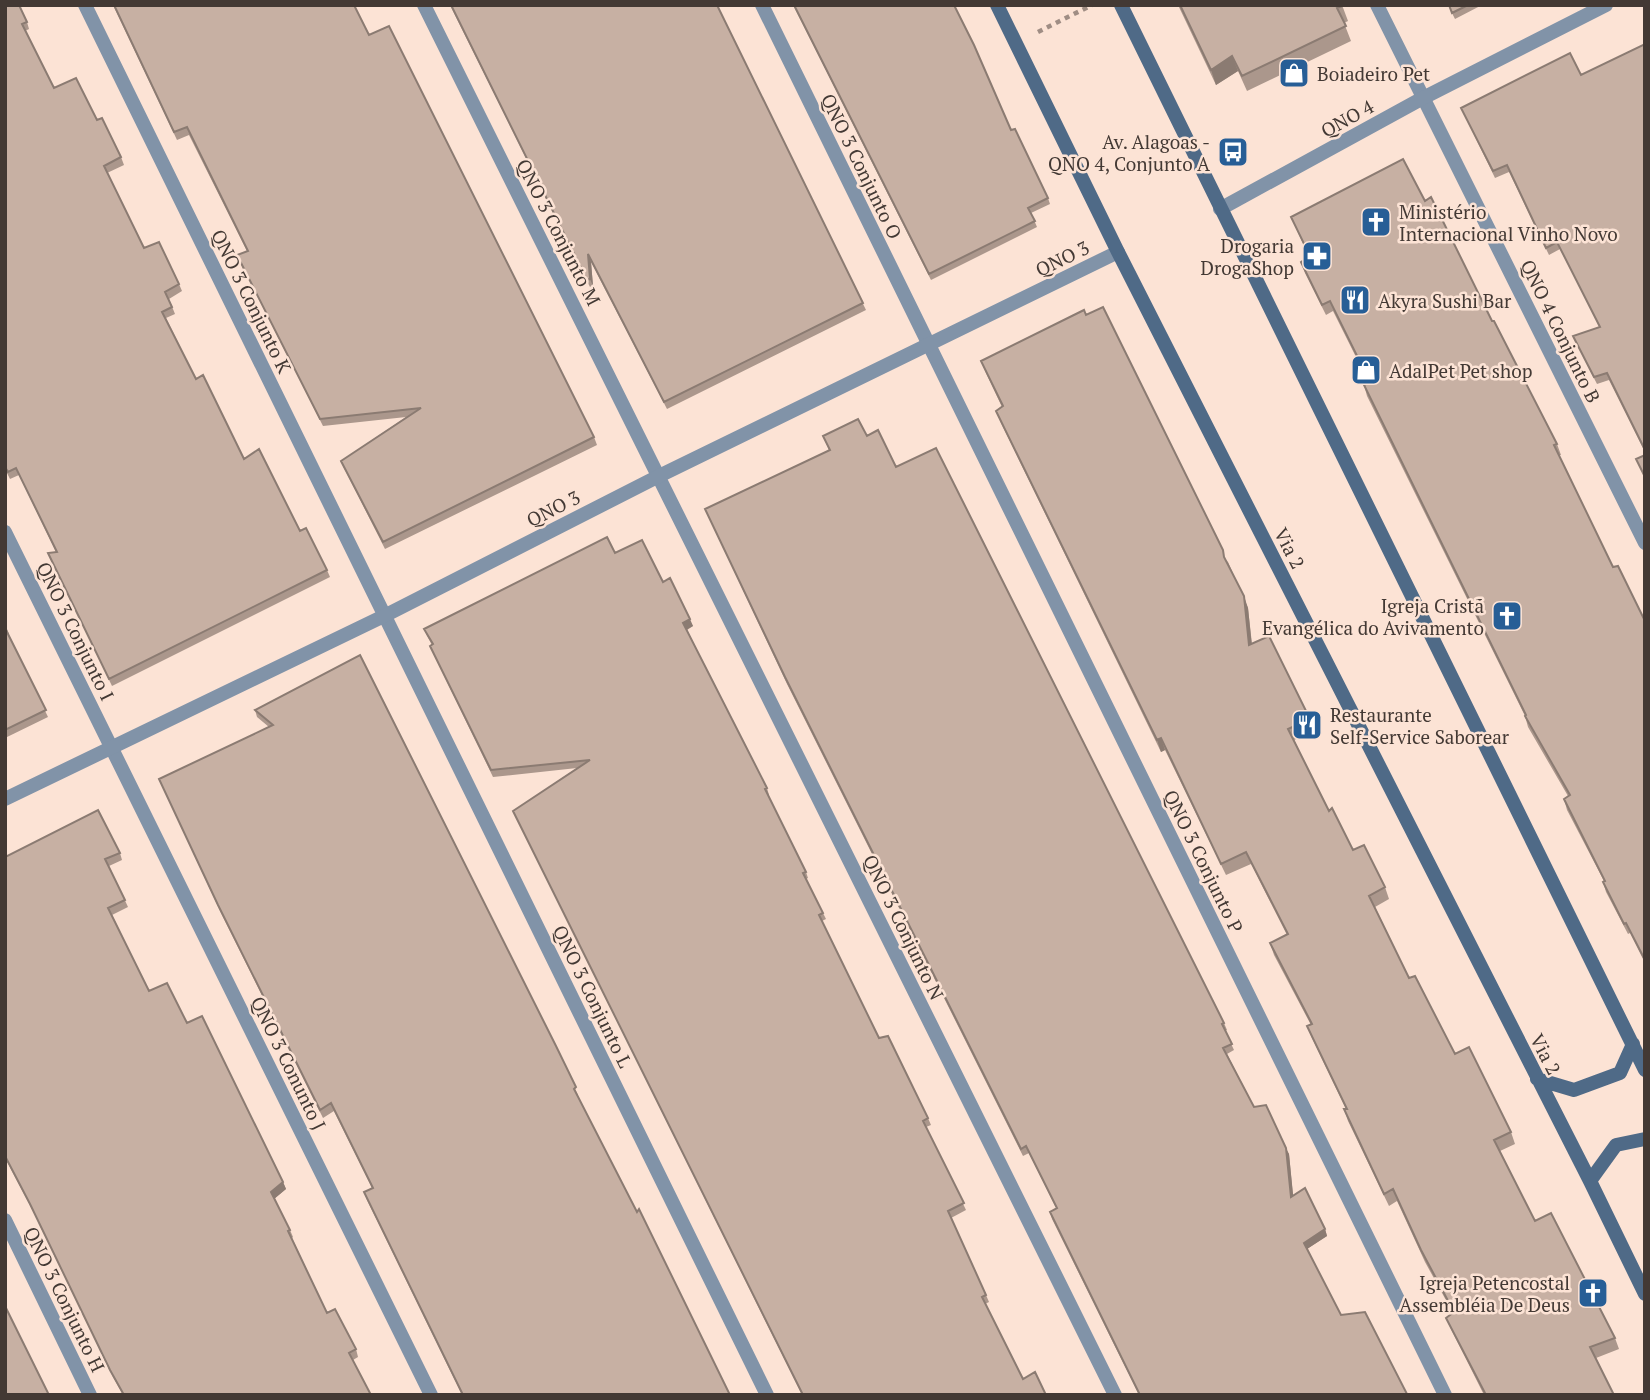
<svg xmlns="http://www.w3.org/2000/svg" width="1650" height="1400" viewBox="0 0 1650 1400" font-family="'PT Serif',serif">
	<rect width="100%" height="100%" fill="#fce3d5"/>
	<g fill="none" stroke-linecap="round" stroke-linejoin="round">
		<path stroke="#9f8d84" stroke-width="4.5" stroke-dasharray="5 5" stroke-linecap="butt" d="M1038,32L1092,5"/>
		<path stroke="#8193a8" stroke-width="14" d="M85,5L767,1395
			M424,5L1115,1395
			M762,5L1445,1395
			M1377,5L1645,543
			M5,532L431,1395
			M5,1220L90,1395"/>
		<path stroke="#8193a8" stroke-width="14" d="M1220,209L1423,98L1606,5
			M5,799L386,615L659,476L1118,252"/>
		<path stroke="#4f6a87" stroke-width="14" d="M997,5L1118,252L1590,1181L1645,1294
			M1121,5L1645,1070
			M1537,1079L1574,1090L1620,1073L1633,1044
			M1590,1181L1616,1145L1645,1139"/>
	</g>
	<path fill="#ab978c" d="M5,5L27,22L29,29L25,31L54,88L97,120L121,157L124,165L107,173L144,248L179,284L182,291L169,299L175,314L166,318L196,379L244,459L300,531L327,570L330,577L112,686L51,560L48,553L56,552L19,475L10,479L5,469Z
		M113,5H354L369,35L594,437L597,445L385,549L344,468L341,461L406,417L323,426L240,262L237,255L247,251L189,135L177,140Z
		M450,5H717L866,310L667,409L591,262L593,286L590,287Z
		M793,5H954L1011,130L1048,198L1050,204L1031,213L1037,227L931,280Z
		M1178,5H1342L1348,21L1344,23L1351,41L1247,91L1238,71L1216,85Z
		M1448,5H1482L1455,19Z
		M1645,44V452L1609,380L1597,384L1576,343L1573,336L1600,327L1560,249L1549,255L1509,172L1495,178L1461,108L1581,75Z
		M1425,201L1492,321L1557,444L1561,455H1559L1613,567L1645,621V963L1630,933L1628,934L1606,892L1603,882L1604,881L1567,810L1564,799L1568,796L1528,727L1525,716L1367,396L1364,385L1369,383L1333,311L1326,315L1305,273L1301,262L1309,257L1291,217Z
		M981,361L1228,562L1248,608L1252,644L1310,719L1314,731L1294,740L1329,811L1353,850L1385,887L1389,899L1375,907L1409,978L1455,1054L1511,1132L1515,1144L1500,1151L1535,1221L1615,1338L1619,1349L1596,1358L1614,1395H1484L1451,1329L1446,1318L1453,1313L1425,1262L1397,1201L1389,1206L1348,1121L1344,1109H1346L1312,1038L1307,1026L1311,1025L1274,955L1270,943L1287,935L1251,864L1226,875L1165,750L1161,752L1001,423L996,411L1002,407L986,373Z
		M823,436H867L896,467L1224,1023L1227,1030L1225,1031L1234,1050L1227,1054L1254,1107L1289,1154L1293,1196L1325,1229L1327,1236L1307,1249L1341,1315L1408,1395H1139L1052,1219L1050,1212L1056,1208L1029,1153L1023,1156L787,684L705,509L829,450Z
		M615,553L663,582L693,626L687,630L767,788L769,795H768L806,872L808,878L806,879L826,919L822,921L879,1038L928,1118L931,1125L926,1127L966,1210L951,1218L986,1295L989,1302L985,1304L1023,1379L1046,1395H802L513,811L577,768L493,777L433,653L430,646L432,645L427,636L424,629Z
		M5,624L9,634H8L48,717L5,738Z
		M360,655L578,1095L577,1096L730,1395H462L367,1200L364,1192L372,1188L334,1111L323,1118L221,913L159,779L269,727L257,717L255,710Z
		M120,853L122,860L109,866L128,907L112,915L149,991L187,1023L283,1182L286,1189L274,1199L290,1230L293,1237L292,1238L327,1313L356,1349L358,1357L353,1360L371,1395H123L113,1377L33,1211L5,1158V857Z"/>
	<path fill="#8b7b72" d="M1232,56L1238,71L1216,85L1211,70Z
		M588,254L591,262L593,286L590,279Z
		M1244,596L1248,608L1253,657L1249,645Z
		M690,619L693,626L686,630L683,623Z
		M1161,738L1165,750L1161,752L1157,740Z
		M1286,1148L1289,1154L1294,1204L1291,1197Z
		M283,1182L286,1189L274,1199L271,1192Z
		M1325,1229L1327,1236L1307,1249L1304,1243Z"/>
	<path fill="#c7b0a3" stroke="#8b7b72" stroke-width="2" d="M5,5H19L27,22L22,24L54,88L76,78L97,120L102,118L121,157L104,166L144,248L159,242L179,284L165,292L172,307L162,312L196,379L203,375L244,459L259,449L300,531L306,528L327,570L109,679L48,553L57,552L16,468L8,472L5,467Z
		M114,5H354L369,35L389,26L594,437L383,542L341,461L421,408L320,419L237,255L248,251L187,127L174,132Z
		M451,5H717L863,303L664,402L588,254L590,279L587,280Z
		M794,5H954L974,45L1011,130L1015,129L1048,198L1028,208L1035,221L929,274Z
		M1180,5H1342V6L1337,8L1346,26L1242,76L1232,56L1211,70Z
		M1449,5H1468L1452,13Z
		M1645,44V450L1607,373L1594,377L1573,336L1600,327L1557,242L1546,248L1507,165L1493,171L1461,108L1570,53L1581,75Z
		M1403,159L1425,201L1431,197L1492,321H1494L1557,444L1554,445L1613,567L1618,566L1645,621V960L1626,923L1624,924L1603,882L1605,881L1564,799L1570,795L1525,716L1526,715L1364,385L1370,382L1330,301L1322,305L1301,262L1310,256L1291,217Z
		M1103,307L1223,550L1224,557L1244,596L1249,645L1269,636L1310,719L1288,729L1329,811L1332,808L1353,850L1364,845L1385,887L1369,896L1409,978L1415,976L1455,1054L1469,1047L1511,1132L1494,1140L1535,1221L1551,1213L1615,1338L1590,1347L1614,1395H1486L1446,1318L1454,1312L1421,1250L1393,1189L1384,1194L1344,1109H1347L1307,1026L1312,1024L1270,943L1288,934L1246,852L1221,864L1161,738L1157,740L996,411L1003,406L981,361L1084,310L1086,315Z
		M858,419L867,436L878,430L896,467L936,448L1224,1023L1222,1024L1232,1044L1223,1048L1254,1107L1266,1105L1286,1148L1291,1197L1305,1188L1325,1229L1304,1243L1341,1315L1365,1312L1407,1394L1406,1395H1140L1050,1212L1057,1208L1026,1146L1021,1149L785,677L705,509L830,450L823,436Z
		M1645,455V477L1636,459Z
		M607,537L615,553L642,540L663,582L670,578L690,619L683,623L767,788L765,789L806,872L803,873L823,913L819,915L879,1038L888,1036L928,1118L923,1121L964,1203L948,1211L986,1295L982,1297L1023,1379L1035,1372L1046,1395H803L513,811L590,760L491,770L430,646L433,644L424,629Z
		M5,628L46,710L5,730Z
		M360,655L556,1046L576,1087L574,1089L637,1212L639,1209L730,1395H463L364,1192L373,1188L331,1103L320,1110L218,905L159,779L273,725L255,710Z
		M98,810L120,853L105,859L125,900L108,908L149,991L167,983L187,1023L202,1016L283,1182L271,1192L290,1230L288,1231L327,1313L335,1309L356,1349L349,1353L371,1395H124L110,1370L30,1204L5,1156V857Z
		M5,1306L49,1395H5Z"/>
	<defs>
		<g id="shop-square" transform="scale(1.575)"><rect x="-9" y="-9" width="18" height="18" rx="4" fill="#275e96" stroke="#fce3d5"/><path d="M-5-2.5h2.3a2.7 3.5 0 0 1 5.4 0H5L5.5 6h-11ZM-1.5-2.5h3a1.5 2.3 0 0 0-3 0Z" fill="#fff"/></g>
		<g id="bus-square" transform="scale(1.575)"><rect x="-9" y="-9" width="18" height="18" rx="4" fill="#275e96" stroke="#fce3d5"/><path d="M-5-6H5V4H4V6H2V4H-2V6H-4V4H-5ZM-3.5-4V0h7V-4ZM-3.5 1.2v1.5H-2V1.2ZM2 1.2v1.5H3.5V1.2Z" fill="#fff"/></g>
		<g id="church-square" transform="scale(1.575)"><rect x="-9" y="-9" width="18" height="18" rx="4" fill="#275e96" stroke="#fce3d5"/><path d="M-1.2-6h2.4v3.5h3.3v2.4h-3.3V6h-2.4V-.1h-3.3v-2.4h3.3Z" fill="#fff"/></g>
		<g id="pharmacy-square" transform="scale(1.575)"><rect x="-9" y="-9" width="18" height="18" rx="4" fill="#275e96" stroke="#fce3d5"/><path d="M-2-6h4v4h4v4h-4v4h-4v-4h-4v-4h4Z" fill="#fff"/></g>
		<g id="restaurant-square" transform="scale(1.575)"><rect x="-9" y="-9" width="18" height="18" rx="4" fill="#275e96" stroke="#fce3d5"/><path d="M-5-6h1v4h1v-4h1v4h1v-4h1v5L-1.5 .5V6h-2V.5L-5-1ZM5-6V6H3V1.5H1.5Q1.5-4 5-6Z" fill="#fff"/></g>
	</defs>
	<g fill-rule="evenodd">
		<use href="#shop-square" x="1294" y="73"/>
		<use href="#bus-square" x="1233" y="152"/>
		<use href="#church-square" x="1376" y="222"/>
		<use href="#pharmacy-square" x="1317" y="256"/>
		<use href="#restaurant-square" x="1355" y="300"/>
		<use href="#shop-square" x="1366" y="370"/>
		<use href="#church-square" x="1507" y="616"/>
		<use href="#restaurant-square" x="1307" y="725"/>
		<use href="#church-square" x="1593" y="1293"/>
	</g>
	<g text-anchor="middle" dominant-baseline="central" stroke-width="5" stroke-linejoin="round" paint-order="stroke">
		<g font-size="19" fill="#433934" stroke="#fce3d5" text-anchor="start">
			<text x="1317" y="73">Boiadeiro Pet</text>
			<text x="1210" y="141" text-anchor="end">Av. Alagoas -<tspan x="1210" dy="22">QNO 4, Conjunto A</tspan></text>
			<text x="1399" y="211">Ministério<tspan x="1399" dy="22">Internacional Vinho Novo</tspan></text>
			<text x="1294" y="245" text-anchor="end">Drogaria<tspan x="1294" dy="22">DrogaShop</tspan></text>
			<text x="1378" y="300">Akyra Sushi Bar</text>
			<text x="1389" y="370">AdalPet Pet shop</text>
			<text x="1484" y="605" text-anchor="end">Igreja Cristã<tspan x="1484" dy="22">Evangélica do Avivamento</tspan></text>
			<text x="1330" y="714">Restaurante<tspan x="1330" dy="22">Self-Service Saborear</tspan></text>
			<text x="1570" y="1282" text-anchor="end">Igreja Petencostal<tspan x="1570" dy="22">Assembléia De Deus</tspan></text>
		</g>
		<g font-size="19" fill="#433934" stroke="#fce3d5">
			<text transform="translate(1347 118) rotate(-29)">QNO 4</text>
			<text transform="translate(862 166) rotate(64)">QNO 3 Conjunto O</text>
			<text transform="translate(559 232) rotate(63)">QNO 3 Conjunto M</text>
			<text transform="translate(1062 258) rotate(-26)">QNO 3</text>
			<text transform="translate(252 301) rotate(64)">QNO 3 Conjunto K</text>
			<text transform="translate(1561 331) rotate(64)">QNO 4 Conjunto B</text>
			<text transform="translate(553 508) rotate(-27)">QNO 3</text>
			<text transform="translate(1290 548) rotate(63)">Via 2</text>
			<text transform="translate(76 631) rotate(64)">QNO 3 Conjunto I</text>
			<text transform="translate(1204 861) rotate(64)">QNO 3 Conjunto P</text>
			<text transform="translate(904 927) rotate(64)">QNO 3 Conjunto N</text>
			<text transform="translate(593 996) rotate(64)">QNO 3 Conjunto L</text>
			<text transform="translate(1546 1054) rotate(63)">Via 2</text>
			<text transform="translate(289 1063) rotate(64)">QNO 3 Conunto J</text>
			<text transform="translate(65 1299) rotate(64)">QNO 3 Conjunto H</text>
		</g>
	</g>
	<rect width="1650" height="1400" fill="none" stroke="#433934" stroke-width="14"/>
</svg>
